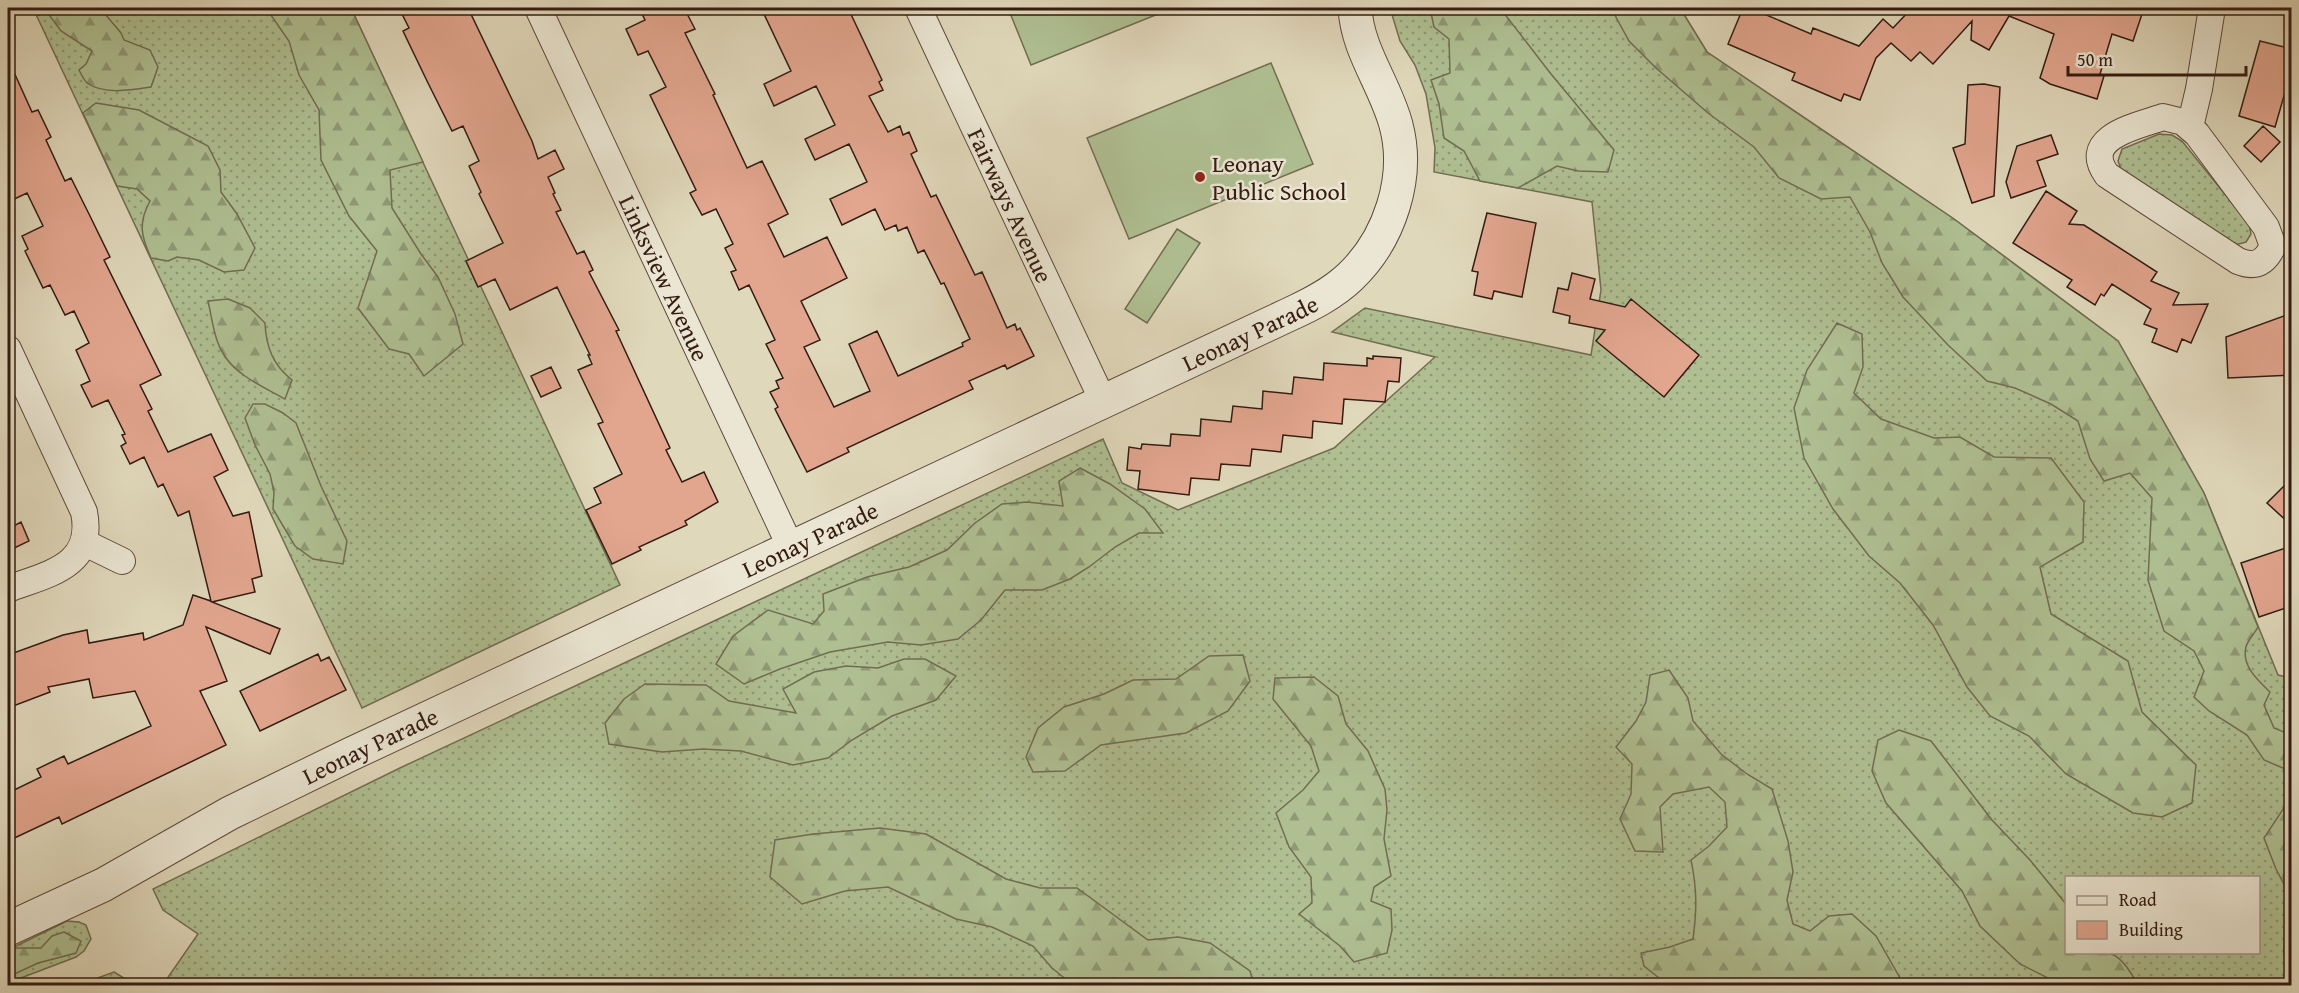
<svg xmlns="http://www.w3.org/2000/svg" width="2299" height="993" viewBox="0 0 2299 993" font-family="'Gentium Book Plus',serif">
	<defs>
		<pattern id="grass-dots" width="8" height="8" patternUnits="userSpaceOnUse" patternTransform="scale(1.5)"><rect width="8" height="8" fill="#afbf92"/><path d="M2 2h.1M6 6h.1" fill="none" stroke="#8f9a76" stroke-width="1.8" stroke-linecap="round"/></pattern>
		<pattern id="forest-firs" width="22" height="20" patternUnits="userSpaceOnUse" patternTransform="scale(1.5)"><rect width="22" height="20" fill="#afbf92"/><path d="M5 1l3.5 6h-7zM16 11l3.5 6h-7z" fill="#8f9a76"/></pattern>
	</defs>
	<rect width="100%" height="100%" fill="#e0d8bb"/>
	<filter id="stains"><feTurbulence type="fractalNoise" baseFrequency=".00333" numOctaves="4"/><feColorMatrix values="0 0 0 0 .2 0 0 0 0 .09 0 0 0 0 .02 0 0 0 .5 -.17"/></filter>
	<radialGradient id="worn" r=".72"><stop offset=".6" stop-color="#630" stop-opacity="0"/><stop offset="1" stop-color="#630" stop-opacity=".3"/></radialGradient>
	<path fill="url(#grass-dots)" stroke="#716d52" stroke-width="1.5" fill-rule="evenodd" d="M33,8H351L620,585L362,708Z
		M1390,8H1680L1707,52L1954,219L2118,341L2204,493L2278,675L2291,678V985L162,986L198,934L163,910L153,889L402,767L1103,439L1122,483L1178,510L1334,448L1435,357L1332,332L1365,308L1591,355L1601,290L1592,202L1434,172L1435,148L1426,94L1415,65L1400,41ZM2066,878H2258V952H2066Z
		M2159,134L2172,135L2182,141L2249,224L2251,234L2246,242L2235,245L2122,172L2118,161L2122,149Z
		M67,921L79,922L86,925L91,939L84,951L76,957L8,983V950Z
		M114,972L135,985H78Z"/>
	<path fill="url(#forest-firs)" stroke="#716d52" stroke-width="1.5" d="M44,8H100L121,33L124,40L150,50L158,67L151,87C132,90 104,95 87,83C84,80 81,74 79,70L86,64L92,51L61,31Z
		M266,8H351L423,162L390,170L392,208L421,254L438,277L455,314L463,344L424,376L409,354L389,349L358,308L377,251L349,216L321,160L319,110L299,75L289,41Z
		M1430,8H1500L1551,74L1614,150L1608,172L1578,171L1557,166L1518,188L1480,181L1464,151L1444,138L1439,104L1431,80L1450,73L1449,39L1434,27Z
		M1611,8H1680L1707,52L1954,219L2118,341L2204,493L2258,627C2255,633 2247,641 2246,647C2241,666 2259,681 2270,692L2264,705L2274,728L2291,735V783L2290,771L2264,760L2247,735L2209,711L2194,697L2204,671L2194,651L2164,631L2148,580L2152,498L2130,473L2104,481L2090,459L2078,421L2051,404L2015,388L1987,381L1948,345L1903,297L1882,263L1870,232L1850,197L1821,199L1779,178L1754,147L1708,113L1656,68L1629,41Z
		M96,103L139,110L208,146L220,170L221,192L237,214L255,248L244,270L224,272L199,260L177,257L168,261L151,258C141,236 138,223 150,201L137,189L117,186L83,113Z
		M228,299L250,308L265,323C266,347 273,365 292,380L285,399C264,387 237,376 224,355C214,340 212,318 208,301Z
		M1837,323L1862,334L1863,367L1854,393L1881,419L1934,438L1960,437L1994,457L2051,458L2084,502L2083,542L2040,567L2051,614L2128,661L2142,712L2196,765L2192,803L2162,817L2133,813L2066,774L2029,736L1990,716L1967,687L1933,625L1900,583L1869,556L1833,509L1804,458L1794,408L1807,370Z
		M253,404H265L283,413L296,423L321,486L347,541L343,564L313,559L295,546L273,509L274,492L270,474L255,445L245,418Z
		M1080,468L1110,484L1145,509L1163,533H1139L1115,547L1089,567L1070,579L1042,590H1005L981,620L958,639L921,645L888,642L830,652L780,669L744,684L716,664L733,636L768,610L813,624L824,611L823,594L867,577L909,567L947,550L975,523L1002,504L1027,502L1063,506L1059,481Z
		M1243,655L1250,681L1228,711L1186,733L1101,745L1065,771L1033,772L1026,757L1038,728L1064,707L1104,694L1133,680L1176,679L1209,656Z
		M904,659H925L956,676L936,700L892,716L852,740L828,758L793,765L741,751L703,749L662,752L609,744L605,723L624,699L645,684L706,685L729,701L796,713L783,689L814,672L846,666L878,668Z
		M1669,670L1688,698L1693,721L1721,754L1747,774L1772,789L1788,841L1793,872L1787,900L1793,924L1810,931L1829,916L1852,914L1876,936L1904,985H1668L1644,966L1641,953L1670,947L1693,939C1697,909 1697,889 1691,860L1709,846L1727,827L1725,802L1709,787L1673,794L1660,807L1663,852L1635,851L1620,819L1631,794L1632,764L1616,747L1636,721L1646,702L1650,675Z
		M1314,677L1338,696L1346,724L1368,751L1385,789L1387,810L1384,839L1391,876L1374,887L1371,901L1391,909L1392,930L1387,953L1354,962L1340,946L1299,914L1312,903L1311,877L1289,847L1276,813L1303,790L1319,771L1311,746L1273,699L1275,678Z
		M1899,730L1931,741L1992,820L2030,860L2066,904V952C2110,952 2116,945 2138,985H2052L2050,979L2020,964L1980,926L1962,891L1886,803L1872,771L1878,740Z
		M2291,797V898L2276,869L2264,838Z
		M880,828L926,834L1006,879L1040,888H1077L1148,940L1178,937L1210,943L1250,971L1254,985H1073L1052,968L1033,946L992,927L956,919L888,887L845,891L802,904L770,877L775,840L813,834Z
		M2291,906V956H2284L2285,922Z
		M64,932L81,941L76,953L38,963L8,977L9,953L16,948H41L52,936Z"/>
	<path fill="#afbf92" stroke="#716d52" stroke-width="1.5" d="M1008,8H1173L1031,65Z
		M1271,63L1313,164L1129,239L1087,138Z
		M1177,229L1200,243L1147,323L1125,309Z"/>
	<path fill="#e2a68f" stroke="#331b12" stroke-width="1.5" d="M399,8H468L532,141L538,159L555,150L564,169L548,177L555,193L553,194L561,210L556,212L577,254L584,251L593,270L589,272L619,330L616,331L670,448L666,450L682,482L704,472L718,502L685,521L687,525L639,547L641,550L612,564L586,510L601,503L594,488L622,474L598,424L603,422L578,370L592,364L588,355H590L557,287L510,310L495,279L478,287L466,261L503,243L479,194L481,192L469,166L479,161L463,126L452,131L428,83L403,31L409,28Z
		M639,8H684L695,29L685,33L715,94L713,95L747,168L762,161L788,214L768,224L784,257L827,237L847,278L801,301L820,340L804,347L834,407L870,391L849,344L877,331L898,376L963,346L962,343L970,339L944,283L941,284L924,250L918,253L907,227L898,231L896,225L885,230L875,209L842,225L830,199L867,182L849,144L815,160L805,139L835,125L816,86L774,106L764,84L791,71L764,14L777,8H848L882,80L879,82L883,90L869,96L888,132L900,126L903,135L909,132L917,151L911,154L931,197L936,195L975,275L982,272L1007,328L1015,324L1017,330L1020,328L1034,356L1007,369L1005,365L969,381L973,389L847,448L849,452L807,472L775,409L778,407L770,392L779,388L776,381L783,378L766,344L775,340L749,285L739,290L731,272L736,270L725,248L733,244L716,209L702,215L690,193L696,190L650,95L666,87L648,51L638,55L626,29L645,20Z
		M1743,8H1750L1811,34L1813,28L1859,46L1883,19L1893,28L1912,8H2132L2143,11L2133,41L2112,34L2100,74L2104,76L2097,99L2050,84L2040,78L2054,34L2009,16L1989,50L1971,40L1972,21L1933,64L1920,52L1911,61L1891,43L1876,58L1860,100L1844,94L1841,101L1792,80L1795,73L1728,44Z
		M2260,41L2292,49V68L2275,127L2239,116Z
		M8,59L32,112L38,110L51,137L46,140L65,181L71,178L89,214L110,257L104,260L161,375L140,385L152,409L148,411L168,452L211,434L228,470L214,477L233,516L249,512L262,576L252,579L255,592L212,602L280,629L270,654L206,627L227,681L200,691L226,745L62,824L59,817L8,841V793L41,777L37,769L64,756L68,764L151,726L135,691L93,698L89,679L48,687L50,692L8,708V655L63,635L87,630L89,643L143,633L144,640L183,625L193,595L211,601L189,511L178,516L163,484L158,487L144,457L130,464L121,446L126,443L122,435L125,434L108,400L92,407L81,385L90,381L76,350L89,343L74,311L65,315L50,285L43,288L25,251L28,249L22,236L43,226L27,193L8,202Z
		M1984,84L2000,87L1994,196L1972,203L1953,148L1965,144L1968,85Z
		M2263,126L2280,142L2261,162L2244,146Z
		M2051,135L2058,154L2037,161L2046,186L2011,198L2006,182L2017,146Z
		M2046,191L2077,211L2069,224L2084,225L2157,272L2151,281L2179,293L2173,305L2208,304L2191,343L2182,339L2177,352L2152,342L2157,329L2144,324L2151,309L2112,284L2104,296L2101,294L2095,305L2067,287L2072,280L2013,243Z
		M1487,213L1536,223L1522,297L1494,291L1492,299L1474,295L1478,272L1472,271Z
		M1572,273L1595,279L1590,299L1625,307L1631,299L1699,355L1664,397L1596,341L1605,330L1569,323L1570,316L1553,312L1558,288L1568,290Z
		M2292,313V375L2228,378L2226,337Z
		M1373,356L1401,358L1399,382L1388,381L1385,402L1344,399L1342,424L1313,421L1312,438L1283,435L1281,452L1252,449L1250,466L1221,464L1219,480L1191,478L1189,495L1138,489L1140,471L1127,470L1129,447L1141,449L1142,444L1170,446L1171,434L1200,436L1201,419L1231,422L1233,406L1262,409L1263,391L1292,394L1294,377L1323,380L1324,363L1367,366V358L1373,359Z
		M551,367L561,388L541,397L531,376Z
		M2292,478V526L2267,503Z
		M21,522L29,541L8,551V529Z
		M2292,546V606L2259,617L2241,563Z
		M318,654L321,661L329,657L346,690L260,731L240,691Z"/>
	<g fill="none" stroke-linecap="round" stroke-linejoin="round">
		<g stroke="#5e4a3c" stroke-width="28">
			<g id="minor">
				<path id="s1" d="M538,8L791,548"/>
				<path id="s2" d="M918,8L1103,401"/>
				<path d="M2163,117L2183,122L2197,134L2266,227L2273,246C2265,263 2255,268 2238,261L2107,175C2079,137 2138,126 2163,117Z"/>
				<path d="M2190,127L2199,89L2212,8"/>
				<path d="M8,349L84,512C95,567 47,574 8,589"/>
				<path d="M85,543L122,561"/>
			</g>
		</g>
		<g stroke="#5e4a3c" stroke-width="35">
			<g id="tertiary">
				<path id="s3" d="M8,929L103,885L230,813L351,754L1288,315C1310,305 1332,294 1350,277C1390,239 1410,177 1396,125C1385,84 1357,50 1355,8"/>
			</g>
		</g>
		<use href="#minor" stroke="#ebe6d3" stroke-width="26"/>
		<use href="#tertiary" stroke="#ebe6d3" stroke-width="33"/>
	</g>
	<circle fill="#8f2418" stroke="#ebe6d3" stroke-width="2" cx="1200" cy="177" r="6"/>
	<g text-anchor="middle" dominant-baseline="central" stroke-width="5" stroke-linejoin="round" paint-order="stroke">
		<g font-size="24" fill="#331b12" stroke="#ebe6d3" text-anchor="start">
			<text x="1212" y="163">Leonay<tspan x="1212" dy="28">Public School</tspan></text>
		</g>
		<g font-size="24" fill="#331b12" stroke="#ebe6d3">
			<text stroke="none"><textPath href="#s2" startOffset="218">Fairways Avenue</textPath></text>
			<text stroke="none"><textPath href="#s1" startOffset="298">Linksview Avenue</textPath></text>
			<text stroke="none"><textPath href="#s3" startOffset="1378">Leonay Parade</textPath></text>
			<text stroke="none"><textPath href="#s3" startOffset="892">Leonay Parade</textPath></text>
			<text stroke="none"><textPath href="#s3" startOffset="406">Leonay Parade</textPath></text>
		</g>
	</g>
	<rect width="2299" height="993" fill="none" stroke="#e0d8bb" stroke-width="30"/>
	<rect x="9" y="9" width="2281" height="975" fill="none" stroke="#331b12" stroke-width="3"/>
	<rect x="15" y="15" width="2269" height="963" fill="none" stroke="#331b12" stroke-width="1.5"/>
	<rect x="2065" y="876" width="195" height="78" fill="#ebe6d3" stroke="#a19586" stroke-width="1.5"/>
	<rect x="2077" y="896" width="30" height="9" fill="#ebe6d3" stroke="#a19586" stroke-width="1.5"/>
	<text x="2119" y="906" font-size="18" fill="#331b12">Road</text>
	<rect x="2077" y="921" width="30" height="18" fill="#e2a68f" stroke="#a19586" stroke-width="1.5"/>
	<text x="2119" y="936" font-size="18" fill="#331b12">Building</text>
	<path d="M2068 66v9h178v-9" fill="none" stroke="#331b12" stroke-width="3"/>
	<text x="2077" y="66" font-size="18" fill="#331b12" stroke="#ebe6d3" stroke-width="4.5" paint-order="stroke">50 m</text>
	<rect width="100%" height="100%" filter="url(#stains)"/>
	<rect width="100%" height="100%" fill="url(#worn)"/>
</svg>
